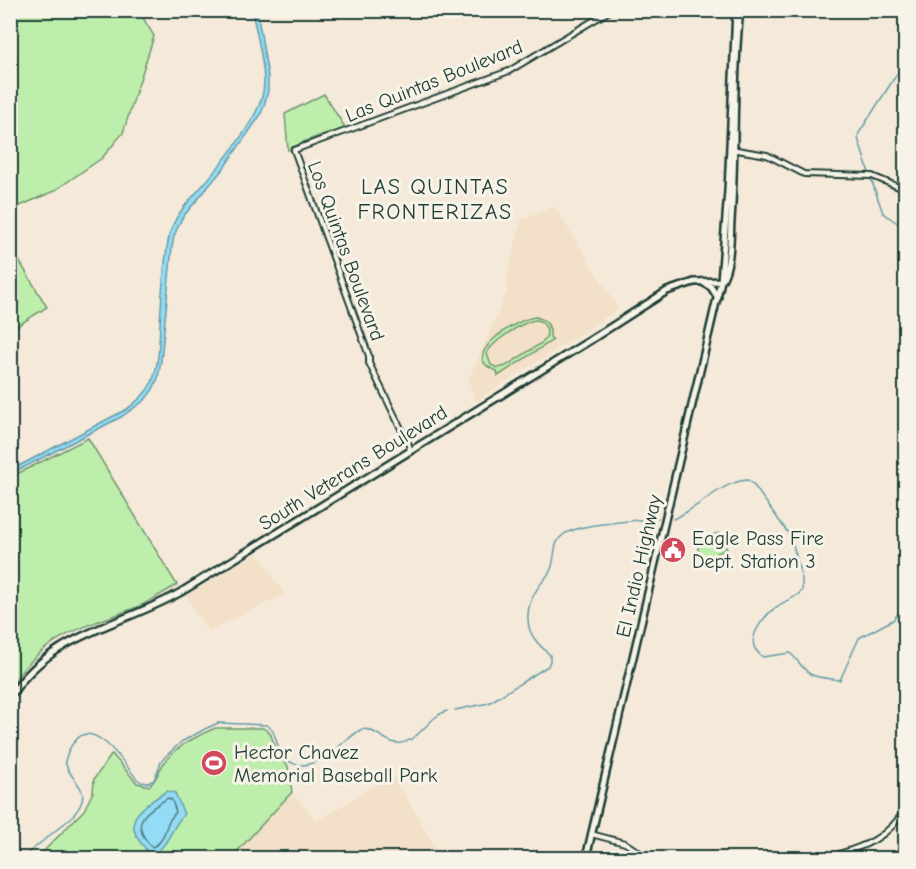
<svg xmlns="http://www.w3.org/2000/svg" width="916" height="869" viewBox="0 0 916 869" font-family="'Comic Neue',sans-serif">
	<rect width="100%" height="100%" fill="#f5ead9"/>
	<filter id="ink" filterUnits="userSpaceOnUse"><feTurbulence type="fractalNoise" baseFrequency=".0167" numOctaves="2"/><feDisplacementMap in="SourceGraphic" scale="12" xChannelSelector="R" yChannelSelector="G"/><feConvolveMatrix kernelMatrix="1 2 1 2 8 2 1 2 1" color-interpolation-filters="sRGB"/></filter>
	<g filter="url(#ink)">
		<path fill="#f3e0c8" d="M554,206L619,309L476,401L468,380L507,292V278L521,220Z
			M257,553L285,594L207,632L186,595Z
			M393,775L442,858H230L292,792L316,821Z"/>
		<path fill="#beeeac" stroke="#6e9670" stroke-width="1.5" fill-rule="evenodd" d="M11,10L139,11L154,36L123,133L102,158L54,191L20,206L13,212L10,210Z
			M324,94L346,129L332,135L330,132L303,142L304,145L288,150L285,114Z
			M11,247L47,307L11,330H10Z
			M536,317C547,320 551,326 550,337L553,340L498,376L497,371C454,357 519,317 536,317ZM537,320C547,324 550,333 543,342L506,366L498,368L491,365L487,354C490,343 525,320 537,320Z
			M88,438L177,585C164,592 151,601 137,607C81,629 48,633 11,685V477Z
			M719,533L727,549L703,559L698,550L699,538Z
			M215,728H263L270,733L279,756L288,766L292,792L231,858H37L84,810L93,792L94,779L112,754L137,783L149,786C157,780 157,774 162,766C173,747 196,737 215,728Z"/>
		<path fill="#94dbf6" stroke="#659ca8" stroke-width="1.5" d="M252,11H257L268,76V91L264,106L260,116L223,169L182,218L174,236L172,247L161,361L158,378L153,389L145,400L121,417L11,474V470L127,409C137,401 146,394 152,382C159,364 159,343 160,323C162,295 163,265 169,237C173,216 190,200 204,184C222,163 259,118 263,92C267,72 256,32 252,11Z
			M167,791L175,793L184,814C171,828 169,845 152,856C119,822 134,812 167,791Z"/>
		<g fill="none" stroke-linecap="round" stroke-linejoin="round">
			<path stroke="#4e7c82" stroke-width="1.5" d="M168,798L172,800L176,812C174,815 171,818 169,821C164,831 164,843 152,847C128,822 145,812 168,798Z"/>
			<path stroke="#659ca8" stroke-width="1.5" d="M869,173L858,138L859,133L906,60
				M871,179L883,213L906,229
				M673,519C696,510 724,480 748,480L753,484L791,537L802,579V591C793,600 787,599 778,606C767,613 750,632 754,646C755,650 759,654 763,657L790,653C796,658 805,671 810,674C819,679 831,678 840,680L859,638L893,620L906,604
				M455,710L489,703L548,666L550,661V655C546,651 541,647 537,642C524,628 526,606 536,591C540,583 548,577 551,569C556,557 552,543 563,535C579,523 637,521 658,518
				M22,858L71,818C99,788 69,784 65,761C67,753 71,745 76,740C95,718 126,766 137,779L141,782L148,783L154,780L161,762L165,757L181,742L207,728L218,723L267,725C277,732 275,744 282,754C305,786 342,740 362,729C376,728 386,745 401,743C420,740 429,716 447,711"/>
			<g stroke="#1f3d34" stroke-width="8">
				<path id="tertiary" d="M731,149L767,155L804,174L872,176L906,190
					M410,451L409,445L369,363V356L294,150L509,71L611,10
					M591,834L625,843L648,858
					M826,858C859,848 888,841 906,807"/>
			</g>
			<g stroke="#1f3d34" stroke-width="10">
				<path id="primary" d="M722,280C731,264 730,239 731,221C736,151 732,80 740,10
					M704,283L711,287L718,298
					M10,697C52,632 120,627 181,592L589,341L667,291L694,282L721,281
					M586,858L721,281L728,191L736,10"/>
			</g>
			<use href="#tertiary" stroke="#f7f3e8" stroke-width="4"/>
			<use href="#primary" stroke="#f7f3e8" stroke-width="5"/>
		</g>
	</g>
	<defs>
		<g id="civic-disc" transform="scale(1.35)"><circle r="9.5" fill="#d1495b" stroke="#f7f3e8"/><path d="M-.6-6.5H3V-4.5H.6V-3L4-1V1h2V6H-6V1h2V-1L-.6-3ZM-1.2 2.5V6h2.4V2.5Z" fill="#fff"/></g>
		<g id="stadium-disc" transform="scale(1.35)"><circle r="9.5" fill="#d1495b" stroke="#f7f3e8"/><path d="M0-5a6.5 5 0 1 0 0 10a6.5 5 0 1 0 0-10ZM-3.5-1.8h7v3.6h-7Z" fill="#fff"/></g>
	</defs>
	<g fill-rule="evenodd">
		<use href="#civic-disc" x="673" y="550"/>
		<use href="#stadium-disc" x="214" y="763"/>
	</g>
	<g text-anchor="middle" dominant-baseline="central" stroke-width="6" stroke-linejoin="round" paint-order="stroke">
		<g font-size="20" fill="#1f3d34" stroke="#f7f3e8">
			<text transform="translate(434 81) rotate(-22)">Las Quintas Boulevard</text>
			<text transform="translate(346 251) rotate(70)">Los Quintas Boulevard</text>
			<text transform="translate(353 468) rotate(-32)">South Veterans Boulevard</text>
			<text transform="translate(639 566) rotate(-77)">El Indio Highway</text>
		</g>
		<g font-size="20" fill="#1f3d34" stroke="#f7f3e8" text-anchor="start">
			<text x="692" y="538">Eagle Pass Fire<tspan x="692" dy="23">Dept. Station 3</tspan></text>
			<text x="234" y="752">Hector Chavez<tspan x="234" dy="23">Memorial Baseball Park</tspan></text>
		</g>
		<g font-size="22" letter-spacing="1.5" fill="#1f3d34" stroke="#f7f3e8">
			<text x="435" y="187">LAS QUINTAS<tspan x="435" dy="25">FRONTERIZAS</tspan></text>
		</g>
	</g>
	<rect width="916" height="869" fill="none" stroke="#f7f3e8" stroke-width="36"/>
	<rect x="18" y="18" width="880" height="833" fill="none" stroke="#1f3d34" stroke-width="2" filter="url(#ink)"/>
</svg>
